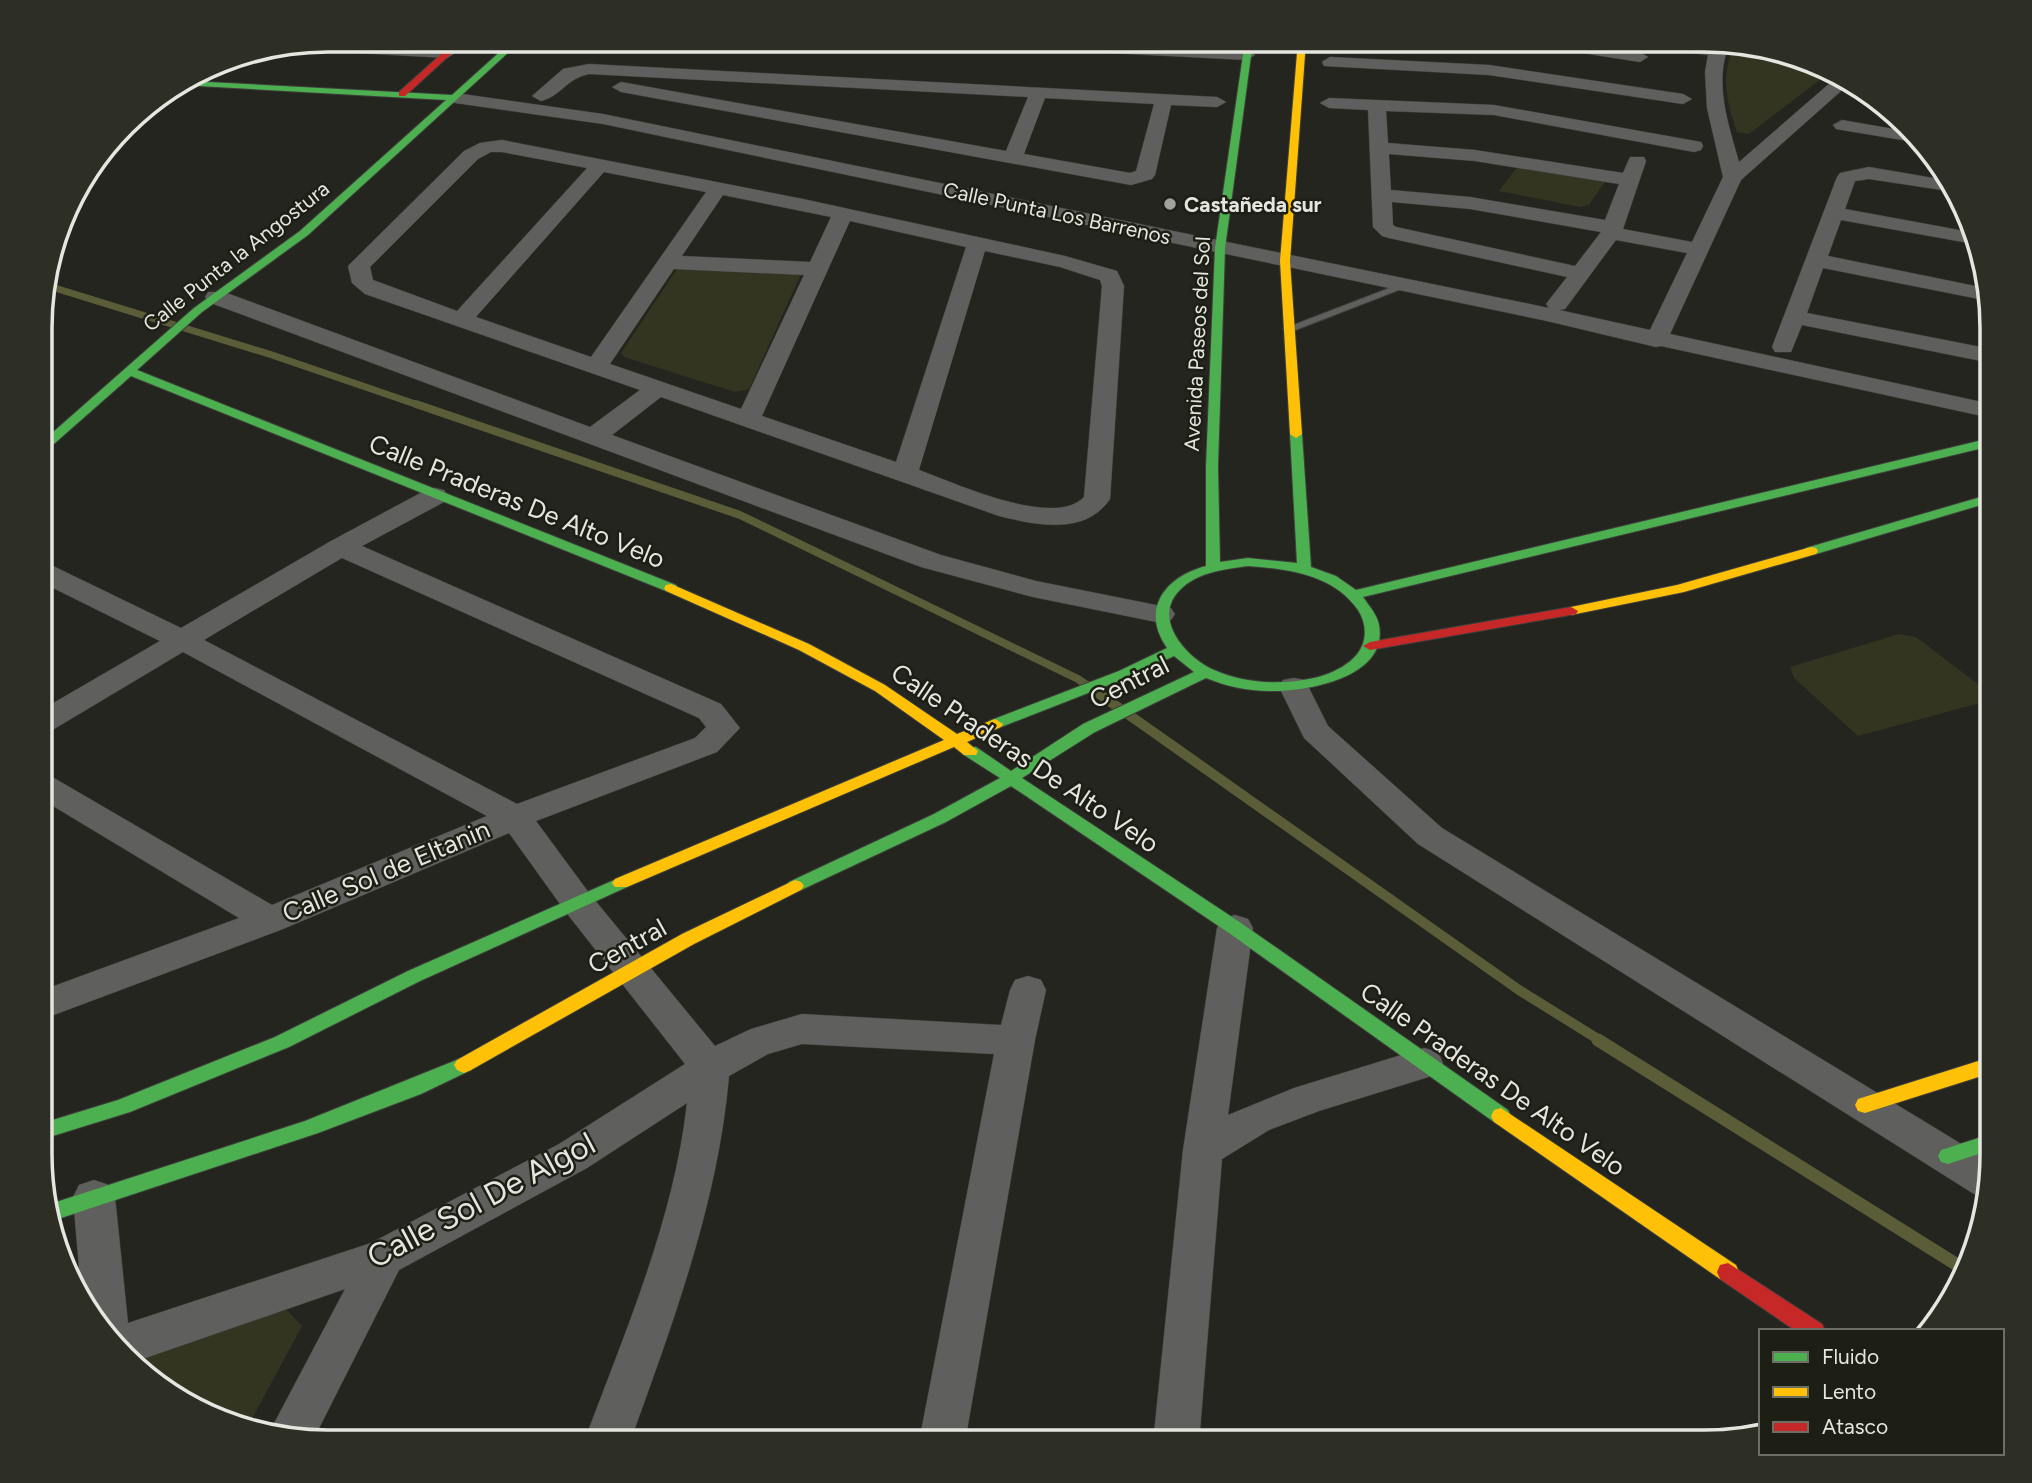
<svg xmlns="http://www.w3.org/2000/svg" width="2032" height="1483" viewBox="0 0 2032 1483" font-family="Figtree,sans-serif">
	<rect width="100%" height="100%" fill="#252520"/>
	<path fill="#343521" d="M1735,44L1814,62L1830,72L1749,134L1737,132C1726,100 1720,76 1735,44Z
		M1521,162L1606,180L1589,205L1580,207L1499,191Z
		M677,269L801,274L749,389L735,392L624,357L621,353Z
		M1899,634L1916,637L1991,694V700L1858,736L1794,678L1790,667Z
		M279,1302L302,1326L247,1428C205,1418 163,1395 135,1362Z"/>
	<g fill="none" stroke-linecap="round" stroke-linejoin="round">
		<path stroke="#5a5d37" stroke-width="7" d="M45,285L272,355L421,406"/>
		<path stroke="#5a5d37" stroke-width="8" d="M416,404L740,515L1078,679L1091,688"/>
		<path stroke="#5a5d37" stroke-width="10" d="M1088,686L1519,990L1601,1041"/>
		<path stroke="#5a5d37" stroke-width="13" d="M1598,1040L1967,1271"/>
		<g stroke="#3f3f3c" stroke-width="2">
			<path id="lane" d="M1400,284L1409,286L1293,331L1283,329Z"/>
		</g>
		<g stroke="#3f3f3c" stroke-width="1">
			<path id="street" d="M323,41L447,48L455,53L447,58L303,50L296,47Z
				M966,41H1062L1247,50L1255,55L1247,60L974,46Z
				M1530,41H1568L1640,52L1648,57L1640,62L1538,46Z
				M1642,41L1712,45L1714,41L1730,43C1713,81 1728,123 1739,162L1838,76L1850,83L1741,180L1670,334L1991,404V418L1661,346L1656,347L1547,321L603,124L455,103L446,98L455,93L603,114L1549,308L1546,304L1567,277L1389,238L1382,236L1373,227L1368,110L1329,108L1320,103L1329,98L1494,105L1701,142L1703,146L1701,150L1694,152L1494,115L1386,111L1388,143L1475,150L1623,173L1630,157H1644L1646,161L1623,229L1692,242L1723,177L1707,108L1705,72L1708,55L1649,48L1643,46ZM1389,154L1475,161L1619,184L1605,220L1470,197L1391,190ZM1392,202L1470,209L1601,232L1575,266L1396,227L1393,225ZM1616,240L1687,253L1650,330L1559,310L1565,309Z
				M1330,57L1489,65L1683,94L1692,99L1683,104L1489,75L1324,66L1322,62Z
				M589,64L1217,97L1226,102L1217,107L1171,105L1155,175L1152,179L1131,185L621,92L612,87L621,82L1006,151L1028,97L589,74C567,78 560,97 541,101L532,96L563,69ZM1045,98L1154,104L1136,171L1130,173L1024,154Z
				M1842,120L1905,131L1914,142L1836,129L1833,125Z
				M502,140L803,199L1065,256L1117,271L1124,286L1110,499C1085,536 1036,525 999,516L661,397L612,435L941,555L1036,581L1171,608L1175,614L1171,620L1161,623L1033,597L921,567L208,302L205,297L208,292H224L590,427L640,390L365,294L352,283L348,266L352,262L464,151L480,143ZM491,152H502L587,168L457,311L373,280L370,267L478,159ZM604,172L706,192L591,357L476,317ZM723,195L831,217L810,262L682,256ZM850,221L966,247L896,462L762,416ZM985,251L1060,267L1100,280L1102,286L1084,497C1054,529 955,483 919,470ZM674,269L804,275L741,409L610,364Z
				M1869,167L1945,180L1955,192L1869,179L1855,181L1845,209L1970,232L1974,244L1841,220L1828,256L1985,288L1989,301L1823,268L1807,313L1991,349V363L1802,325L1791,352H1775L1772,347L1837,177L1840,173Z
				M435,488L444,490L448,496L444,502L362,546L721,704L740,728L717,752L536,821L589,893L715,1046L751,1029L802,1014L1001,1025L1010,990L1015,980L1028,976L1041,980L1046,990L1035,1040L965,1442H919L994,1054L802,1044L768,1054L729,1076C718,1203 673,1322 630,1442H584C625,1332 674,1220 687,1103L587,1168L399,1270L312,1442L269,1433L345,1289L134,1362L82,1303L73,1197L79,1185L94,1180L109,1185L115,1197L128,1323L371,1243L559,1144L685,1064L565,911L509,833L283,929L43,1019V990L239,918L43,800V775L54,778L272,905L487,816L183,652L54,729L43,732V709L160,641L43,583V564L53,566L181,628L331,541L426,490ZM342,558L699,718L706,727L695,738L517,804L204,640Z
				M1294,678L1305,680L1328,726L1442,828L1991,1162L1985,1198L1974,1194L1418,844L1304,738L1279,687L1283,680Z
				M1235,915L1248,919L1253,928L1228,1115L1294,1088L1424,1048L1438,1052L1443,1063L1438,1074L1319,1111L1269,1130L1222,1159L1199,1443H1153L1183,1150L1217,928L1222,919Z"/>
		</g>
		<g stroke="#3f3f3c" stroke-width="2">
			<path id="fast" d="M513,40H522L308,235L202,312L137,370L676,585L678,588L676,591H666L131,376L47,450L43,451V441L194,308L300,231L446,100L181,85L188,81L452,95Z
				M1245,41H1253L1225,248L1218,466L1220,562L1248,558L1297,563L1290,434L1296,430L1302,434L1311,567L1336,576L1356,590L1991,438V446L1363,597C1369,606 1377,614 1379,625C1389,678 1305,692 1269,691C1247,691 1226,686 1206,678L1095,732L1022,778L1241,923L1508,1110L1511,1116L1508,1122L1501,1124L1494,1122L1229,933L1011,786L946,822L801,890H789L786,886L789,882L934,814L1000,778L964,755L962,751L964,747H976L1011,771L1083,724L1194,672L1174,656L1129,677L1001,727H989L987,724L989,721L1119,671L1167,648C1140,609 1165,577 1206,566V466L1215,248ZM1248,566C1288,569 1333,574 1358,610C1365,621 1367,634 1362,646C1355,663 1332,674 1314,678C1282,685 1245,684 1214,670C1185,657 1149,616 1183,587C1200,572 1226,569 1248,566Z
				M1991,494V502L1816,554H1806L1804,551L1806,548Z
				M621,877L627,879L630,883L627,887L420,981L289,1047L130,1112L43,1139V1123L118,1100L275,1037L408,971Z
				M464,1057L471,1060L474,1065L471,1070L421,1094L318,1133L52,1221L47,1205L305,1121Z
				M1991,1134V1150L1948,1164L1941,1162L1938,1156L1941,1150Z"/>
		</g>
		<g stroke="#3f3f3c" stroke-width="2">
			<path id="slow" d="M1298,41H1306L1290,261L1302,434L1296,438L1290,434L1280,261Z
				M1811,547L1816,548L1818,551L1816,554L1684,592L1571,615L1564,611L1571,607L1677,585Z
				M671,584L809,644L885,685L957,734L995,719L1003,724L1001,727L967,742L978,751L976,755H964L954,747L627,887H615L612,883L615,879L944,740L875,691L799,650L666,591L664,588L666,585Z
				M795,880L801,882L804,886L801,890L694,944L471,1070L464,1073L457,1070L454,1065L457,1060L682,934Z
				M1991,1057V1073L1865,1113L1858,1111L1855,1105L1858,1099Z
				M1501,1108L1736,1265L1739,1272L1736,1279L1728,1281L1720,1279L1494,1122L1491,1116L1494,1110Z"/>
		</g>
		<g stroke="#3f3f3c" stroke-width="2">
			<path id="jam" d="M457,40H466L405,96H399V92Z
				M1571,607L1578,611L1576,614L1370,650L1363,646L1370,642Z
				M1728,1263L1822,1324L1825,1331H1796L1720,1279L1717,1272L1720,1265Z"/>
		</g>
		<use href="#lane" fill="#5f5f5d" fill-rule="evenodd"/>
		<use href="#street" fill="#5f5f5d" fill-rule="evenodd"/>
		<use href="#fast" fill="#4caf50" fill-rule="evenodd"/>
		<use href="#slow" fill="#ffc107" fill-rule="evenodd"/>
		<use href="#jam" fill="#c62828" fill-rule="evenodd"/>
	</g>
	<circle fill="#a2a29c" stroke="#1d1e14" stroke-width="2.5" cx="1170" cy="204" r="7"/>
	<g text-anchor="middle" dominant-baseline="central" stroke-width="5" stroke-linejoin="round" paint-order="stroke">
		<g font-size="21" font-weight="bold" fill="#e5e6df" stroke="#1d1e14" text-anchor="start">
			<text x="1184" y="204">Castañeda sur</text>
		</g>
		<g font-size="21" fill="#e5e6df" stroke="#1d1e14">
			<text transform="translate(1057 213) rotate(12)">Calle Punta Los Barrenos</text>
			<text transform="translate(236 256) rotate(-38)">Calle Punta la Angostura</text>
			<text transform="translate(1197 344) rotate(-87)">Avenida Paseos del Sol</text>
		</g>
		<g font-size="26" fill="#e5e6df" stroke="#1d1e14">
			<text transform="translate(517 501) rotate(22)">Calle Praderas De Alto Velo</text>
			<text transform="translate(1129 682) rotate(-27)">Central</text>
			<text transform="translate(1025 758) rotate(34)">Calle Praderas De Alto Velo</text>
			<text transform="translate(386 871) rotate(-23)">Calle Sol de Eltanin</text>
			<text transform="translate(627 946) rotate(-29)">Central</text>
			<text transform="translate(1493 1079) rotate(35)">Calle Praderas De Alto Velo</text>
		</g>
		<g font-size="32" fill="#e5e6df" stroke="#1d1e14">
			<text transform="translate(481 1200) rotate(-28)">Calle Sol De Algol</text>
		</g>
	</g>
	<path d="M0 0H2032V1483H0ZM328 52H1704A276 276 0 0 1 1980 328V1154A276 276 0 0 1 1704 1430H328A276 276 0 0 1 52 1154V328A276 276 0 0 1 328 52Z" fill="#2d2e24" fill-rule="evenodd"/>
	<path fill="none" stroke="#e5e6df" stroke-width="3.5" d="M328 52H1704A276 276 0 0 1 1980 328V1154A276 276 0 0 1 1704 1430H328A276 276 0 0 1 52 1154V328A276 276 0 0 1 328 52Z"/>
	<rect x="1759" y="1329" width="245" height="126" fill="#1d1e14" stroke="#6d6e65" stroke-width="2"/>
	<rect x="1773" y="1352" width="35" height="10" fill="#4caf50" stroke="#6d6e65" stroke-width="2"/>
	<text x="1822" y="1364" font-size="21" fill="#e5e6df">Fluido</text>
	<rect x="1773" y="1387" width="35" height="10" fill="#ffc107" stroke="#6d6e65" stroke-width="2"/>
	<text x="1822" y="1399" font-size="21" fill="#e5e6df">Lento</text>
	<rect x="1773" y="1422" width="35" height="10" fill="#c62828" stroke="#6d6e65" stroke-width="2"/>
	<text x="1822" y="1434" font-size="21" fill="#e5e6df">Atasco</text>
</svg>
